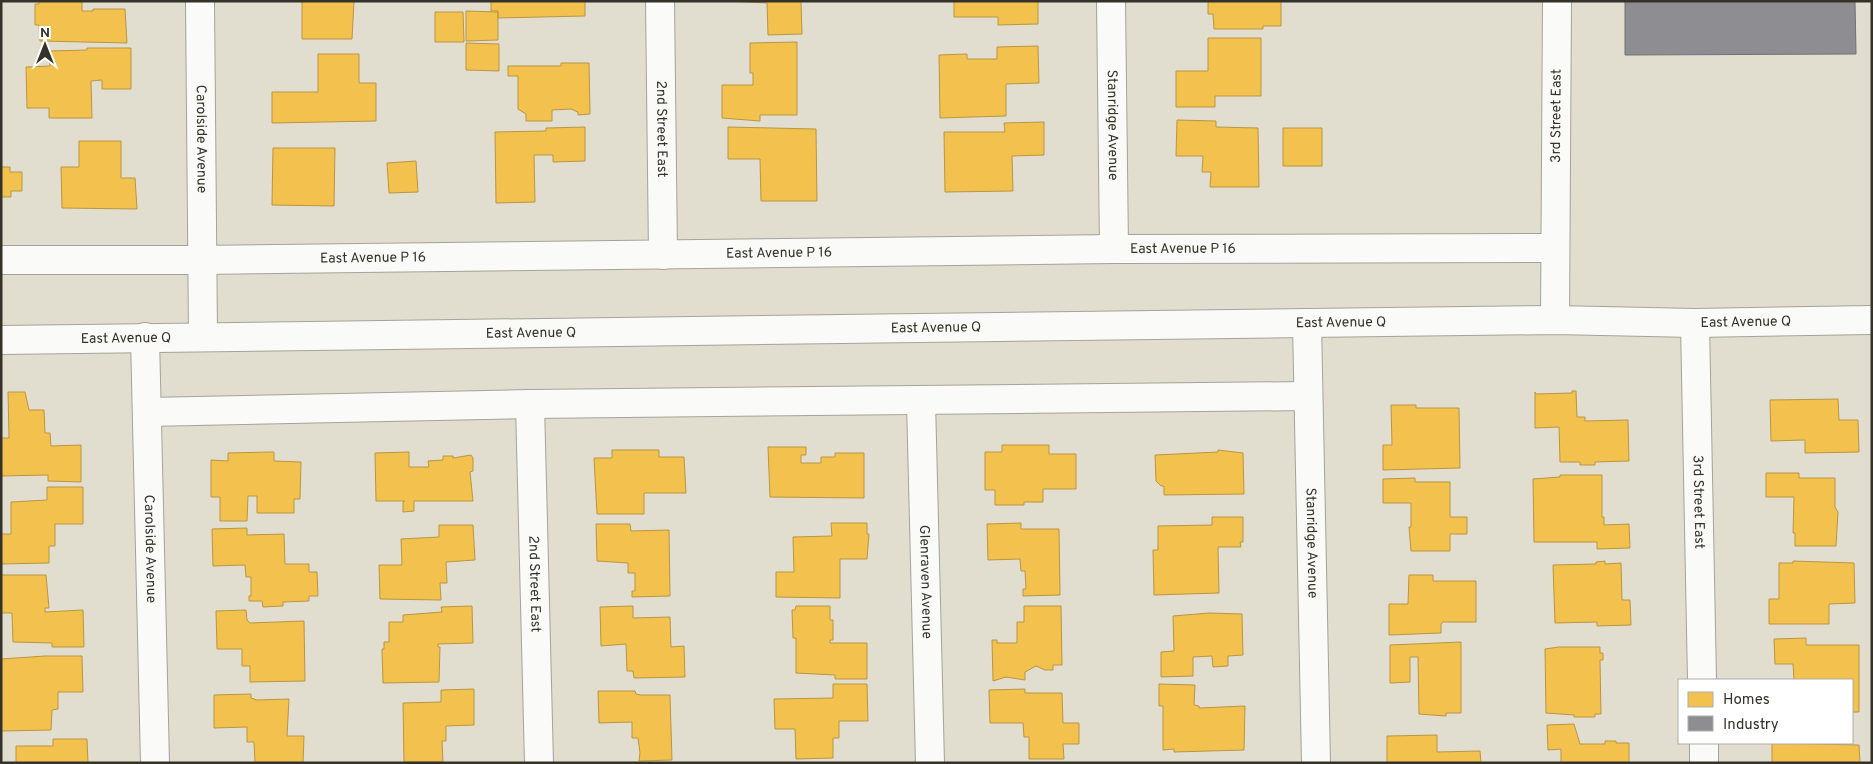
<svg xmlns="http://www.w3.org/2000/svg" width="1873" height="764" viewBox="0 0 1873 764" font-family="Overpass,sans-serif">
	<rect width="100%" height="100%" fill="#e1ded0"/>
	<path fill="#f2c14e" stroke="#b99643" d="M39,1H82V11H93V9H125L127,43L40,41L39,25H35V4H39Z
		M299,1H354L352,39H302V2Z
		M491,1H585V16L498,18V11H491Z
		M726,1H801L802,34L768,35L767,3Z
		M954,1H1038V24L998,25V17H954Z
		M1208,1H1281V26H1263V29H1214L1213,14H1208Z
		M466,11L498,12V40L466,41Z
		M435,12H463L464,42H435Z
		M1208,38H1261V96H1215V107H1176V71H1208Z
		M797,42V115H760V121L722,118V85H753V73H750V43Z
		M466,43L499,44V71L466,70Z
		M1038,46L1039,83L1006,84V116L940,118L939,55L967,54V59H997V47Z
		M87,48H131V89H102V80L91,81L92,118H49V108H27L26,67L50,66L49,51L87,50Z
		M318,54H359V83H376V121L272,123V92H318Z
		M561,63H589L590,114L578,115V112L571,109L552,110V121H526V114L518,109V76H508V66H561Z
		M1177,120L1216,121V127L1258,128L1259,187H1210L1211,172H1202L1203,156H1176Z
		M1044,122V155L1012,156L1013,191L945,192L944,132H1005L1004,123Z
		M585,127V161L553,162V155H534L535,202L496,203L495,132L546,131V128Z
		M728,127L816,129L817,201H761L760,159H728Z
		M1283,128H1322V166H1283Z
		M79,141H121V178H135L137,209L62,208L61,167H79Z
		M273,148H335L334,206L272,205Z
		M416,161L418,192L389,193L387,163Z
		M1,167H10V172H22V191H11V197H1Z
		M1572,391H1576L1577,417H1585V421L1628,420L1629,461L1595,462V465H1580V462H1560L1559,427L1535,428V392L1536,394L1572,393Z
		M8,392H25L29,410H44L45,433H50L51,446L81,445V482L48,481V475L1,476V438H9Z
		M1838,399L1839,420H1858L1859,452L1805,453V440L1771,441L1770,400Z
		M1391,405H1416V408H1459L1460,468L1383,470V445H1392Z
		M1002,445H1049V454H1076V489H1043V502H1024V505H995V490H985V452H1002Z
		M768,447H806V455H801V463H821V457H835V453H864V498L770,497Z
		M612,450H659V457H684L686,493H644V514H597L594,458H612Z
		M1218,450L1243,453L1244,494L1164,495V486H1161L1156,481L1155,455L1218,452Z
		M270,452H274V461L301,462L300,499H294V513H257V496H248L247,521H220V497H211V460L228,461V453Z
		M409,452V467H429L428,461L443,460V456H453V458L471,455L473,458V471L470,472L473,501H414V511L403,512V502L405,501H376L375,453Z
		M1766,473H1799V478H1835V507L1838,512L1836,546H1795V533H1793L1794,497H1766Z
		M1560,475H1602V517H1604V525L1629,524L1630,548L1597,549V542H1534L1533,479L1560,477Z
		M1415,478V482H1450V517H1467V534H1450V551H1411L1409,527H1411V503H1383V479Z
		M47,487H83V524H55V546H49V563L1,564V534H11V502L47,500Z
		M1212,517H1243V542H1240L1241,547H1218L1219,593L1154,595L1153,550H1158V526L1212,525Z
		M831,523H867V534H869L867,559H840V598L776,597V572H794L793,537L832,536Z
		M1021,523V529H1059L1060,595L1023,596V589H1026L1025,571H1021L1020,559L988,560L987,524Z
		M596,524H630L631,531L669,530L670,596L632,597V591H635V573H628V563L597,561Z
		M439,525H473L475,560L446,562L447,583H440L441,600L380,599L379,565H402L401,539L439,537Z
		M247,528V535L284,534L285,564H309V572H317L318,596H309V601L283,602V606L263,607L262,601H249V596H251V577H246L245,565L213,566L212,529Z
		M1605,561V564L1621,563L1622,600H1630L1631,625L1597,626V622L1555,623L1553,565L1596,564V562Z
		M1793,561L1854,563L1855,603L1829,604V624H1769V599H1779V563H1793Z
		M1,575H46L49,608H45V612L83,610L84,647H52V643L13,642L12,613H1Z
		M1409,575H1433V581H1476V622H1443L1441,624V633L1389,635V604H1408Z
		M472,606L473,643L438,644V647H440L439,682L383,683L382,649H384V642H389V622H403V615L442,612L441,607Z
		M633,606V618L670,617L671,647L684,646L685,677L634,678L633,671H627L626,644L601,646L600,607Z
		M796,606H830V620H833V640H830V643H867V679H835V675L796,673V638H793L792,610H795Z
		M1024,606H1061L1062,665H1053V670H1045L1036,666L1025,672V680L1006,677L993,681L992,640H997V643H1017V622H1024Z
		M246,610L247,620L250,623L304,621L305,681L250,682V666H242V649H217L216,611Z
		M1209,613L1242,614L1243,655L1228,656V666L1213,667L1212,656L1193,657V676L1161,677V652L1174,651L1173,616Z
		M1806,638V645H1859V712H1852V680H1794L1793,664H1775L1774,639Z
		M1461,642V713H1446V716L1419,714L1418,657H1410V682L1390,683V645Z
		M1559,647H1600V653H1603V660H1600L1601,714H1595V717H1574V715L1546,713L1545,649Z
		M45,656H82L83,692H58V709L52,710L51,730L1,731V659Z
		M833,684H867L868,721H839V738H833V758L796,759L795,729H775L774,699L833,698Z
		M1159,684L1195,685L1194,705L1199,706V708L1245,706L1244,750L1174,752V749L1163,750V706H1159Z
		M474,689V725L446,726V741H442L443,762H404L403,703L441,702V690Z
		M1025,689V693H1062L1063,723H1079V744H1063L1064,759H1029V737H1024L1023,723H990L989,690Z
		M598,691H635L636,694L641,695H670L672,760L639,761L640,753L638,738H632V722L599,723Z
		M251,694V698L257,700L289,699L287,736H304L303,763H255L254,742H247V727L214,728V695Z
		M1574,724L1580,744H1605V741H1616V743H1629V763H1561V749L1548,750L1547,725Z
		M1437,735V752L1480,751L1481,763H1387V736Z
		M53,739H87L88,763H16V746H53Z
		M1772,743L1859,745L1860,763H1772Z"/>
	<path fill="#8d8d92" stroke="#727272" d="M1625,1H1855L1856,54L1625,55Z"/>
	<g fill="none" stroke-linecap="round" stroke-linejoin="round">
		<g stroke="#a5a398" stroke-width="30">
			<g id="street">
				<path id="s1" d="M200,1L203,336"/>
				<path id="s2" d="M660,1L663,255"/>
				<path id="s3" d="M1111,1L1114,249"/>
				<path id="s4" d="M1,260H202L1114,249L1555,248"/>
				<path id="s5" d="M1555,320L1557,1"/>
				<path id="s6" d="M1307,323L1316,763"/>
				<path id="s7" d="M1695,323L1702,680"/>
				<path id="s8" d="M145,337L155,763"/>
				<path id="s9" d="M921,401L930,763"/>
				<path id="s10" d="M530,404L539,763"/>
				<path d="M147,412L530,404L1308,396"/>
				<path d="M1704,743V763"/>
			</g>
		</g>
		<g stroke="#a5a398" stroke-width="30">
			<g id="secondary">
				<path id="s11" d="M1,340L1307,323L1555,320L1695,323L1872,320"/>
			</g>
		</g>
		<use href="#street" stroke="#fafaf8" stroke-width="28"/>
		<use href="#secondary" stroke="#fafaf8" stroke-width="28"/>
	</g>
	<g text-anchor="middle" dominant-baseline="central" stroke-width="5" stroke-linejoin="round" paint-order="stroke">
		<g font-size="14" fill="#343229" stroke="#fff">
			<text stroke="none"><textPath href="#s5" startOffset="204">3rd Street East</textPath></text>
			<text stroke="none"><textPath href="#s3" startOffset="124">Stanridge Avenue</textPath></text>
			<text stroke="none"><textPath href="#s2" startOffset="128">2nd Street East</textPath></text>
			<text stroke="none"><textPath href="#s1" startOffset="138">Carolside Avenue</textPath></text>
			<text stroke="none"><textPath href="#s4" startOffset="1182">East Avenue P 16</textPath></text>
			<text stroke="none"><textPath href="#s4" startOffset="778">East Avenue P 16</textPath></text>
			<text stroke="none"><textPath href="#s4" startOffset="372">East Avenue P 16</textPath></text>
			<text stroke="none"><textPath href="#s11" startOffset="1340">East Avenue Q</textPath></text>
			<text stroke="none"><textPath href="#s11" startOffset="1745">East Avenue Q</textPath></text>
			<text stroke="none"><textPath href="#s11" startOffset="935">East Avenue Q</textPath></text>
			<text stroke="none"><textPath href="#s11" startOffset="530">East Avenue Q</textPath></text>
			<text stroke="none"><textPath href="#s11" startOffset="125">East Avenue Q</textPath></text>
			<text stroke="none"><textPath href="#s7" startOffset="179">3rd Street East</textPath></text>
			<text stroke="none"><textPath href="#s6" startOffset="220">Stanridge Avenue</textPath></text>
			<text stroke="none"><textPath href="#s8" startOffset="212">Carolside Avenue</textPath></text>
			<text stroke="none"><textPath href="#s9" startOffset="181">Glenraven Avenue</textPath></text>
			<text stroke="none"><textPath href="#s10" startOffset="180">2nd Street East</textPath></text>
		</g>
	</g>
	<rect width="1873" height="764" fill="none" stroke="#343229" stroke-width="5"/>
	<rect x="1678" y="679" width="175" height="65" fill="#ffffff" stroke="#aeada9"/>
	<rect x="1688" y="692" width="25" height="15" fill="#f2c14e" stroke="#aeada9"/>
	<text x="1723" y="704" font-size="15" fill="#343229">Homes</text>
	<rect x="1688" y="716" width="25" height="15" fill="#8d8d92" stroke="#aeada9"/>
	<text x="1723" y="729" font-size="15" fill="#343229">Industry</text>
	<g transform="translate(45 45)" stroke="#ffffff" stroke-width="4" paint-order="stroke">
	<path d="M0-4L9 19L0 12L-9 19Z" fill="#343229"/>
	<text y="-8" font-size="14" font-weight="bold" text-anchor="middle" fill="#343229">N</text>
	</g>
</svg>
